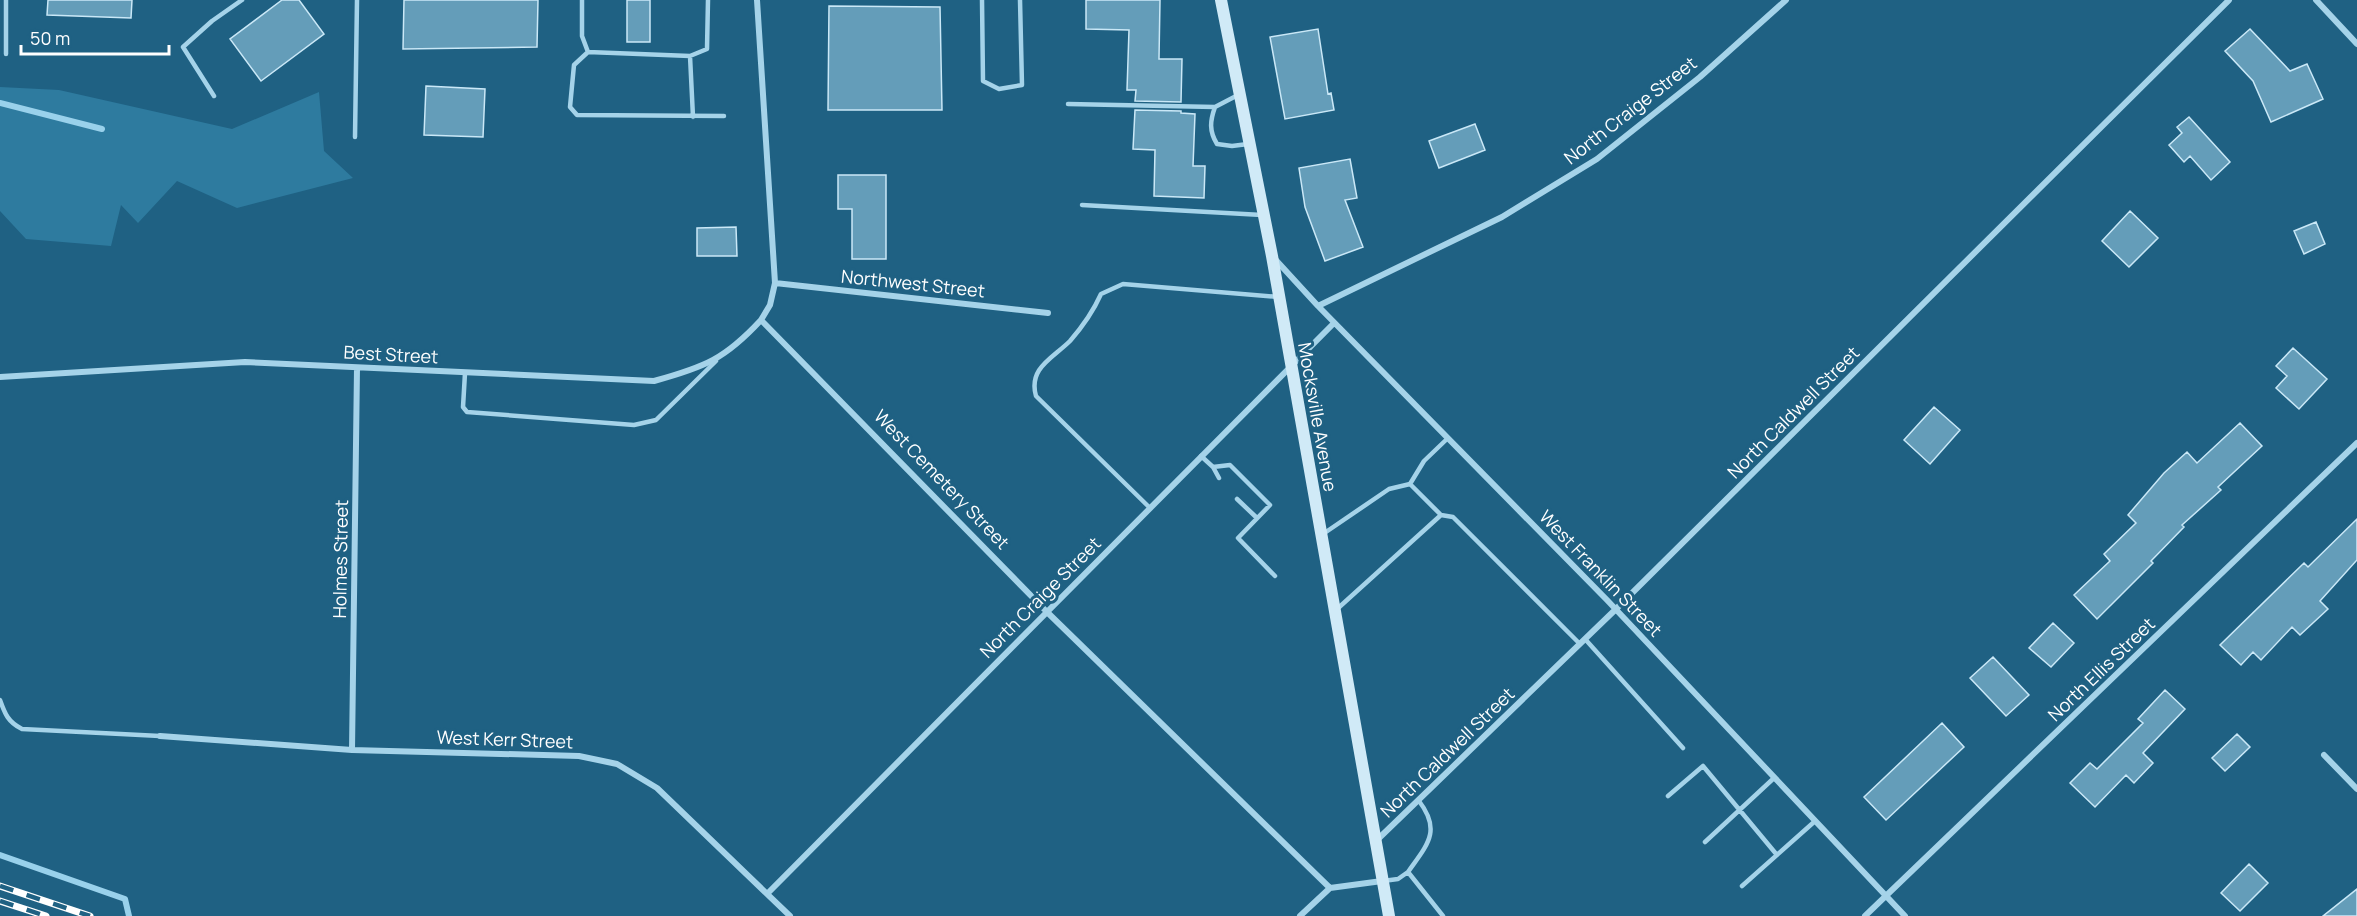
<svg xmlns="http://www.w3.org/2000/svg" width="2357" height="916" viewBox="0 0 2357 916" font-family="Manrope,sans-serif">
	<rect width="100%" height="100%" fill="#1f6183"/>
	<path fill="#2e7b9f" d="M0,87L59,90L232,129L319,92L324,151L353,178L237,208L177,181L138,223L121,205L111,246L26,239L0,211Z"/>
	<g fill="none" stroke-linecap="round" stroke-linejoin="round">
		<path stroke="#99d1eb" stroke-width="6" d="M0,103L102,129
			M0,855L125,899L129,916"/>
	</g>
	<path fill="#649db9" stroke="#cae8f7" stroke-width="1.5" d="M48,0H132L131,18L47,15Z
		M282,0H299L324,34L261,81L230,39Z
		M404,0H538L537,47L403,49Z
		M627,0H650V42H627Z
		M1086,0H1160L1159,59H1182L1181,102L1135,101L1136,90H1127L1129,30L1086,29Z
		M829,6L940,7L942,110H828Z
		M1318,29L1328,94L1331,93L1334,110L1285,119L1270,37Z
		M2250,29L2290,71L2307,64L2323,99L2271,122L2253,81L2225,51Z
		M426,86L485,89L483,137L424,135Z
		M1135,110L1181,111V113L1195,114L1193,166H1205L1204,198L1154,196L1155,150L1133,149Z
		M2189,117L2230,162L2211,180L2190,156L2184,162L2169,145L2182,133L2177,127Z
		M1475,124L1485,150L1439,168L1429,141Z
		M1350,159L1357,198L1345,200L1363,247L1325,261L1305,207L1299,168Z
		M838,175H886V259H852V209H838Z
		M2130,211L2158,238L2129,267L2102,241Z
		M2316,222L2325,244L2304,254L2294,231Z
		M736,227L737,256H697V228Z
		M2293,348L2327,379L2299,409L2276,388L2287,376L2276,366Z
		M1934,407L1960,430L1930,464L1904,440Z
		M2240,423L2262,446L2218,487L2221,490L2182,525L2184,527L2151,561L2153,563L2097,619L2074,595L2110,561L2104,554L2136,523L2128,515L2164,473L2187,452L2197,463Z
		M2357,519V560L2320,601L2328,609L2300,635L2292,627L2261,660L2253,652L2241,665L2220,645L2304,563L2308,567Z
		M2053,623L2074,643L2051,667L2029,648Z
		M1993,657L2029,695L2006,716L1970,678Z
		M2165,690L2185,709L2143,753L2153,763L2134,783L2126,775L2095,807L2070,783L2090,763L2097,769L2143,723L2138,719Z
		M1942,723L1964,747L1886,820L1864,797Z
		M2237,734L2250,747L2225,771L2212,758Z
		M2249,864L2268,883L2240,911L2221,893Z
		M2357,889V916H2323Z"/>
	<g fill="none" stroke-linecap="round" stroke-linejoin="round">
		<path stroke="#a5d3e9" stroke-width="4.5" d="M582,0V36L588,52L690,56L707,49L708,0
			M982,0L983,81L999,89L1022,85L1020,0
			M588,52L574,65L570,107L577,115L724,116
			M6,54V0
			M690,56L693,117
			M1238,95L1215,107C1210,121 1209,131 1217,144L1232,146L1248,144
			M214,96L183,47L212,21L242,0
			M1068,104L1215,107
			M355,137L357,0
			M1082,205L1262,215
			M465,373L463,407L467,412L634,425L656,420L716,361
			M1201,456L1213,467L1230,465L1270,505L1238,538L1275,576
			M1213,467L1219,478
			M1410,484L1424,461L1448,438
			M1237,499L1257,518
			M1150,508L1036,396C1028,368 1053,358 1070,341C1083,326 1093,312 1101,294L1123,284L1279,297
			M1323,534L1389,489L1410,484L1441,515
			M1336,610L1441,515L1453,517L1580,644
			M1585,639L1683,748
			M0,700C5,714 8,722 22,729L160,736
			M1668,796L1703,766L1777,855
			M1419,801C1442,831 1427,845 1408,872L1443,916
			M1705,842L1774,778
			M1383,881L1398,879L1408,872
			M1742,886L1814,822"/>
		<path stroke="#a5d3e9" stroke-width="6" d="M757,0L775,283L770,305L761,320L1047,612L1330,888
			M2316,0L2357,44
			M1274,258L1318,306L1607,600L1905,916
			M775,283L1048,313
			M1318,306L1502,217L1597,159L1700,77L1786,0
			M0,377L245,362L654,381C705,367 725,359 761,320
			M160,736L352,750L579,756L617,764L657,788L790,916
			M352,750L357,368
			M2324,755L2357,789
			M1376,841L1616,609L2229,0
			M768,893L1334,323
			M1300,916L1330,888L1382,881
			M1865,916L2357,443"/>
		<path stroke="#d0eaf7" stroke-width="12" d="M1221,0L1272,256L1389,916"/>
		<g stroke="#fff" stroke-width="7">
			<path id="rail" d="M0,886L90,916
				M0,901L46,916"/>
		</g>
		<use href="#rail" stroke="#1f6183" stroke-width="4.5" stroke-dasharray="14" stroke-linecap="butt"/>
	</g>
	<g text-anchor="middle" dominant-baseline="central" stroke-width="6" stroke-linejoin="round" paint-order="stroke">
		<g font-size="18" fill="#fff" stroke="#1f6183">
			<text transform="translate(1630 110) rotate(-38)">North Craige Street</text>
			<text transform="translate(913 283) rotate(6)">Northwest Street</text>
			<text transform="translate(391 354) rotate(3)">Best Street</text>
			<text transform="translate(1793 412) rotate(-45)">North Caldwell Street</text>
			<text transform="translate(1318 417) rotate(80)">Mocksville Avenue</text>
			<text transform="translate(942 479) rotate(46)">West Cemetery Street</text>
			<text transform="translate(340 559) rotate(-89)">Holmes Street</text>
			<text transform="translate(1601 573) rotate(46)">West Franklin Street</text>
			<text transform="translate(1040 597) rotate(-45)">North Craige Street</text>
			<text transform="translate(2101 669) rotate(-44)">North Ellis Street</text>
			<text transform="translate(505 739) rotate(2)">West Kerr Street</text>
			<text transform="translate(1447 752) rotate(-44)">North Caldwell Street</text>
		</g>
	</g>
	<path d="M21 45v9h148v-9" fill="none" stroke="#ffffff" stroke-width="3"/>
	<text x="30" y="45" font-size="18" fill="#ffffff" stroke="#1f6183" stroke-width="4.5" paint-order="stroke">50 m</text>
</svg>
